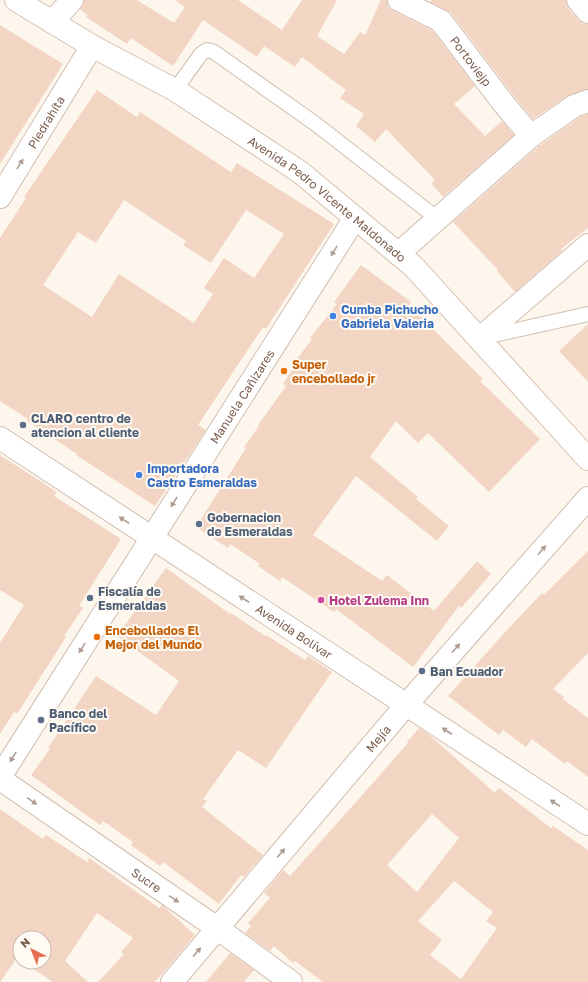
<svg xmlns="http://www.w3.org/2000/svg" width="588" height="982" viewBox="0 0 588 982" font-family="'Golos Text',sans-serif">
	<rect width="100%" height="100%" fill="#fdf6ec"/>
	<path fill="#f3d5c3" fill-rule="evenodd" d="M84,0H137L174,23L185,7L175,0H238L282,30L302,0H337L317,36L344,54L360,32L365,35L381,0H387L388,7L393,11L433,31L475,86L454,104L485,136L502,121L514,135L443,197L431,183L435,180L386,129L375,142L356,126L364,114L340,98L346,90L302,57L295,67L264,46L257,57L203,20L173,66L131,38L127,44L86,17L87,15L80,9L84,3Z
		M432,0H566L568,8L578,20L583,24H588V89L567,96L533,119L514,96L451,13L430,2Z
		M0,25L63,64L0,164Z
		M97,90L137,117L140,112L231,172L237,163L334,224L266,329L263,327L198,425L206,430L155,506L76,455L77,454L27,421L28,419L0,401V238L26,198L24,197ZM124,200L186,241L183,245L211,263L246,210L284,234L254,278L224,258L204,288L213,294L194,323L119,274L92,317L43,285L78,232L96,243Z
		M588,114V228L561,249L562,251L515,292L497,271L498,270L453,222L539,146L580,117Z
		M361,265L411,302L409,305L483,379L480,381L540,439L489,492L428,433L418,443L396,421L370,457L418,497L416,499L449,526L437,541L356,476L313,535L382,581L387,575L434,611L477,561L491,574L461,608L459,606L413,667L336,609L334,612L282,577L280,581L258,566L260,564L230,544L228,548L196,527L246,448L244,447L259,426L258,425L286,386L283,384L298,360L297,359L312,339L310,338L337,304L334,302Z
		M588,324V382L559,351Z
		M0,455L57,492L54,496L121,539L79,606L83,608L64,636L66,637L17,714L14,712L0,734V643L24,605L0,590Z
		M588,551V653L553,689L564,697L563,699L588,718V777L567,761L565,764L532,739L526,747L503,730L499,735L448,696L506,631L542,593L544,595Z
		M166,568L230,614L231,613L265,636L266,635L305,660L308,656L332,672L266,768L238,750L203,799L207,801L202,807L263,855L244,877L241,875L219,904L163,862L160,866L131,845L133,842L103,821L100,825L31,775L50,749L48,748L96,676L156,715L179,681L117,636Z
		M419,728L427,733L495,793L499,788L551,828L553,826L588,850V982H323L295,961L293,963L274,946L270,951L245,933L251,926L248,923L270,898L264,893L283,870L290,876L364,793L408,743L407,742ZM432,814L459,838L417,892L387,865ZM454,881L493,912L486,921L497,928L461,979L430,955L442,940L418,921Z
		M0,809L43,839L46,835L87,862L89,858L159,908L162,905L195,935L155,982H98L124,954L121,952L133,938L97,913L65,961L88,982H53L23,962H44V938H20V960L17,958L0,982Z
		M230,953L254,970L244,982H206Z"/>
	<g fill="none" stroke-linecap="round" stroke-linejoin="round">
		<g stroke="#d1beb0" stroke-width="16">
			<path id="lane" d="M175,90L201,54L207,50L214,52L317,125L438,219
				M485,337L588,314"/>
		</g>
		<g stroke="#d1beb0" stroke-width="24">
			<g id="street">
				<path id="s1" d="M399,0L441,21L504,104L531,136"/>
				<path d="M578,0L588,12"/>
				<path d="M52,22L72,0"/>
				<path id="s2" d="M0,197L92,46"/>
				<path d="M398,254L531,136L574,106L588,101"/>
				<path d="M479,339L588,245"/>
				<path id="s3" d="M0,438L588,824"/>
				<path id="s4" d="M0,777L355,218"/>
				<path id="s5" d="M0,779L217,928L291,982"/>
				<path id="s6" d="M172,982L406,705L588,498"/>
			</g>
		</g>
		<g stroke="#d6c0b0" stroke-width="24">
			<g id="secondary">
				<path id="s7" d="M16,0L92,46L175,90L300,172L413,266L588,459"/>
			</g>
		</g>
		<use href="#lane" stroke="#fff" stroke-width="14"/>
		<use href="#street" stroke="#fff" stroke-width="22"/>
		<use href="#secondary" stroke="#fff" stroke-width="22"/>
	</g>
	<defs><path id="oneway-solid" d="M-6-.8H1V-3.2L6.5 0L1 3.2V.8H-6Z"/></defs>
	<g fill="#af9d94">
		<use href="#oneway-solid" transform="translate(20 164) rotate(-59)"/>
		<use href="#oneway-solid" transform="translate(334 251) rotate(122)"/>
		<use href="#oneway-solid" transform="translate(174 502) rotate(122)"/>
		<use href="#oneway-solid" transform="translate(124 520) rotate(-147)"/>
		<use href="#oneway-solid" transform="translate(542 550) rotate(-49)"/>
		<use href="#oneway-solid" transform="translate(244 599) rotate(-147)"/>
		<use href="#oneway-solid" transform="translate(82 648) rotate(122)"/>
		<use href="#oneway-solid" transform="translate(456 648) rotate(-49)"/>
		<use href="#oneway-solid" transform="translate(447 731) rotate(-147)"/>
		<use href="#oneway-solid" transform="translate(13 757) rotate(122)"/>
		<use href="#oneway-solid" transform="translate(32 801) rotate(34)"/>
		<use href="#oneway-solid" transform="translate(555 803) rotate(-147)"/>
		<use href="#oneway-solid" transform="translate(281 853) rotate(-50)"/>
		<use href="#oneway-solid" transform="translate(174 899) rotate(34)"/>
		<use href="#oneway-solid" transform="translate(197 952) rotate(-50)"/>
	</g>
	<g fill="#3f7fe0" stroke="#fffaf3" stroke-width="1.5">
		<circle cx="333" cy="316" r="4"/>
		<circle cx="139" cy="475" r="4"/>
	</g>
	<g fill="#e8710a" stroke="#fffaf3" stroke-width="1.5">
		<circle cx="284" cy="371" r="4"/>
		<circle cx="97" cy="637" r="4"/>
	</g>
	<g fill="#5c6f8a" stroke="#fffaf3" stroke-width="1.5">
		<circle cx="23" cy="425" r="4"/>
		<circle cx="199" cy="524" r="4"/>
		<circle cx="90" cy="598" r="4"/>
		<circle cx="422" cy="671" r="4"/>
		<circle cx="41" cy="720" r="4"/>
	</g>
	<circle fill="#d1479c" stroke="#fffaf3" stroke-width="1.5" cx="321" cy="600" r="4"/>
	<g text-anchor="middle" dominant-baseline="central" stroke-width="4" stroke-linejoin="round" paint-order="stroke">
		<g font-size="12" fill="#7a5c4d" stroke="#fffaf3">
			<text stroke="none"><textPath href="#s1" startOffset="97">Portoviejp</textPath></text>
			<text stroke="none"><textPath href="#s2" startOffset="88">Piedrahíta</textPath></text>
			<text stroke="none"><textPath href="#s7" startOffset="370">Avenida Pedro Vicente Maldonado</textPath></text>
			<text stroke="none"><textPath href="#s4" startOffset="451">Manuela Cañizares</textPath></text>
			<text stroke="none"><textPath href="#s3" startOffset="352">Avenida Bolívar</textPath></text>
			<text stroke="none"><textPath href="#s6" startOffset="319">Mejía</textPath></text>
			<text stroke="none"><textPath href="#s5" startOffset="178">Sucre</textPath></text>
		</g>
		<g font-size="12" font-weight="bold" fill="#366cbe" stroke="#fffaf3" text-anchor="start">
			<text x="341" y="309">Cumba Pichucho<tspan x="341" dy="14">Gabriela Valeria</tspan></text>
			<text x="147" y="468">Importadora<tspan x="147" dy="14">Castro Esmeraldas</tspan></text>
		</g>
		<g font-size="12" font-weight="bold" fill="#c56008" stroke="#fffaf3" text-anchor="start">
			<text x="292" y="364">Super<tspan x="292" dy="14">encebollado jr</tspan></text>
			<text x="105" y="630">Encebollados El<tspan x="105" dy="14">Mejor del Mundo</tspan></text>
		</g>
		<g font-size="12" font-weight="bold" fill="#4e5e75" stroke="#fffaf3" text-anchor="start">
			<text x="31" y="418">CLARO centro de<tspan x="31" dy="14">atencion al cliente</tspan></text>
			<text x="207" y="517">Gobernacion<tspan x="207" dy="14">de Esmeraldas</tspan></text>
			<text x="98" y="591">Fiscalía de<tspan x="98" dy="14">Esmeraldas</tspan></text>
			<text x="430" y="671">Ban Ecuador</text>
			<text x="49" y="713">Banco del<tspan x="49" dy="14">Pacífico</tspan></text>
		</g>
		<g font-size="12" font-weight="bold" fill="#b23c85" stroke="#fffaf3" text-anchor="start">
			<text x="329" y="600">Hotel Zulema Inn</text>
		</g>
	</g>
	<g transform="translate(32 950) rotate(317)"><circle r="19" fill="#fffaf3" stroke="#cabbb1"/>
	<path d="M0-3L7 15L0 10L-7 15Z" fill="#e76f51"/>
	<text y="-6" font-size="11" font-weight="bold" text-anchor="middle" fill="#7a5c4d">N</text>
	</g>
</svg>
